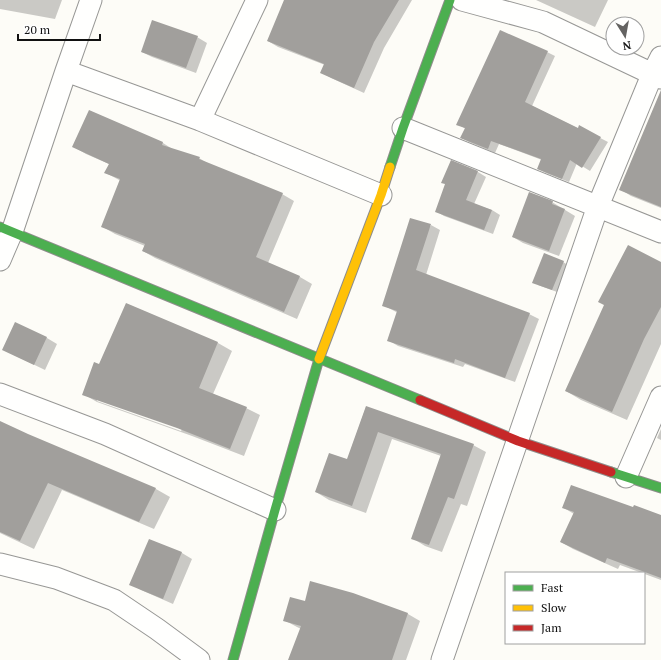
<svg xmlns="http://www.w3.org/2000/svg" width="661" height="660" viewBox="0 0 661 660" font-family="'PT Serif',serif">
	<rect width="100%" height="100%" fill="#fdfcf7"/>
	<path fill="#0003" fill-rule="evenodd" d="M0,0H62L55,19L0,9Z
		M285,0H412L384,48L364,93L331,78L321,72L325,65L278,47L268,41Z
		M536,0H608L595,27Z
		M197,37L207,43L196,73L152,57L142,52Z
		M547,52L555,56L532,106L579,129V127L608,142L590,171L577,163L569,182L546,173L538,169L542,160L499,144L495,153L469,142L462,138L466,129L457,124Z
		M661,104V208L631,196L620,189Z
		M90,111L163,143L174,150L199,158L209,164L282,194L294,201L268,263L300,277L312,284L297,319L155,258L143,251L145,246L115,234L103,227L121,181L106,173L109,164L86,154L74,147Z
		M451,161L478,172L486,177L474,204L492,210L500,215L493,234L444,216L436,211L446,185Z
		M552,202L575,216L559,256L523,243L513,237Z
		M431,225L440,230L426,275L529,314L539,319L515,382L465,364L463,367L398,346L388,340L398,313L383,305Z
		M563,262L568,265L557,292L538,285Z
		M661,263V344L627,420L581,400L566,391Z
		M127,304L218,343L232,351L213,394L246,408L260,415L244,456L192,436L97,402L83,394L100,366ZM97,399L182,429L181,431L97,401Z
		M16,324L47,338L57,344L45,370L14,355Z
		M366,407L473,445L486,452L467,506L461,504L442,552L425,546L412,538L441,456L392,439L366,513L329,500L316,492L347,461Z
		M0,422L28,435L156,489L170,497L154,529L62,490L34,549L0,533Z
		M661,429V440L657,438Z
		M564,508H634L661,516V580L620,565L618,569L573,549L561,542L574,514Z
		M150,540L182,553L192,559L173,604L141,590L131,584Z
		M353,594L408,614L420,621L406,660H290L301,629L297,627L284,620Z"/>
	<path fill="#a19f9c" d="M284,0H399L374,42L354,88L320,73L324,64L267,41Z
		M152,20L198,36L186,68L141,52Z
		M500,30L548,51L525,102L578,128L579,125L601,137L582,168L570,160L562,179L537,169L541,159L491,141L488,149L460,138L465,128L456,125Z
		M661,90V207L619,190Z
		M89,110L163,142L162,145L200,157L199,159L283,193L256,257L300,276L284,312L142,251L145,244L101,227L120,179L104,173L109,164L72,147Z
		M451,160L478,171L466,200L492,210L484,230L435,212L445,184L441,183Z
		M529,192L553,201L552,204L565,209L549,251L512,237Z
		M410,218L431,224L416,270L530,313L505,378L455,359L454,363L387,341L397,311L382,306Z
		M628,245L661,262V307L644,339L612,412L565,391L604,305L598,302Z
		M544,253L564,261L552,290L532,283Z
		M126,303L218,342L199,388L247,407L230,449L177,428L82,395L94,362L99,364Z
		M15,322L47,337L34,365L2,350Z
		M366,406L474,444L454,499L448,497L429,545L411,539L441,454L378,432L352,506L315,492L329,453L347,459Z
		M0,421L28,434L156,488L139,522L48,483L20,541L0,532Z
		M571,485L633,507L634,505L661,515V578L607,558L605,563L560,542L574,512L562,508Z
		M149,539L182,552L163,599L129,585Z
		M310,581L353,593L408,613L392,660H288L301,626L283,621L290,597L305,601Z"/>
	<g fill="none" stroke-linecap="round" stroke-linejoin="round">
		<g stroke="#979795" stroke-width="23">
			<path id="street" d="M462,0L543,22L661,78
				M66,71L200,120L381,195
				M200,120L257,0
				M403,128L661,232
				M0,260L12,232L66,71L91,0
				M0,394L105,434L275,510
				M626,477L661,397
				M0,564L56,578L114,600L157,629L199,660
				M442,660L598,206L652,75L661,57"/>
		</g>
		<g stroke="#8e8d8b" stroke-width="11">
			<path id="fast" d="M390,167L403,128L450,0
				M0,227L420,400
				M611,472L661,488
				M233,660L275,510L319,359"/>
		</g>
		<g stroke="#8e8d8b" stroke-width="11">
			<path id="slow" d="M319,359L381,195L390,167"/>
		</g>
		<g stroke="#8e8d8b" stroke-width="11">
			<path id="jam" d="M420,400L518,441L611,472"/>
		</g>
		<use href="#street" stroke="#fffffe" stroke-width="21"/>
		<use href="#fast" stroke="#4caf50" stroke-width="9"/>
		<use href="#slow" stroke="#ffc107" stroke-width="9"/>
		<use href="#jam" stroke="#c62828" stroke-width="9"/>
	</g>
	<rect x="505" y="572" width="140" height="72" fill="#ffffff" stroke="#a0a0a0"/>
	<rect x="513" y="585" width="20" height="6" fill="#4caf50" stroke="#a0a0a0"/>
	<text x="541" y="592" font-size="12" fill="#111111">Fast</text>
	<rect x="513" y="605" width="20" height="6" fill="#ffc107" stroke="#a0a0a0"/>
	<text x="541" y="612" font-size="12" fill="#111111">Slow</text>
	<rect x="513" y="625" width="20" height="6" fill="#c62828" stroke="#a0a0a0"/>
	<text x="541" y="632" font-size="12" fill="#111111">Jam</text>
	<g transform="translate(625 36) rotate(169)"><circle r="19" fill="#ffffff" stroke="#a0a0a0"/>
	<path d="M0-3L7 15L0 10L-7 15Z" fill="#646362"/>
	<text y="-6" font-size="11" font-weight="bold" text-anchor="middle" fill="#111111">N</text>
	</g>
	<path d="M18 34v6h82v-6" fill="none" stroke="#111111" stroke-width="2"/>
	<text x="24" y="34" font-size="12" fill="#111111" stroke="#ffffff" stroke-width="3" paint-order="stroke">20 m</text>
</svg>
